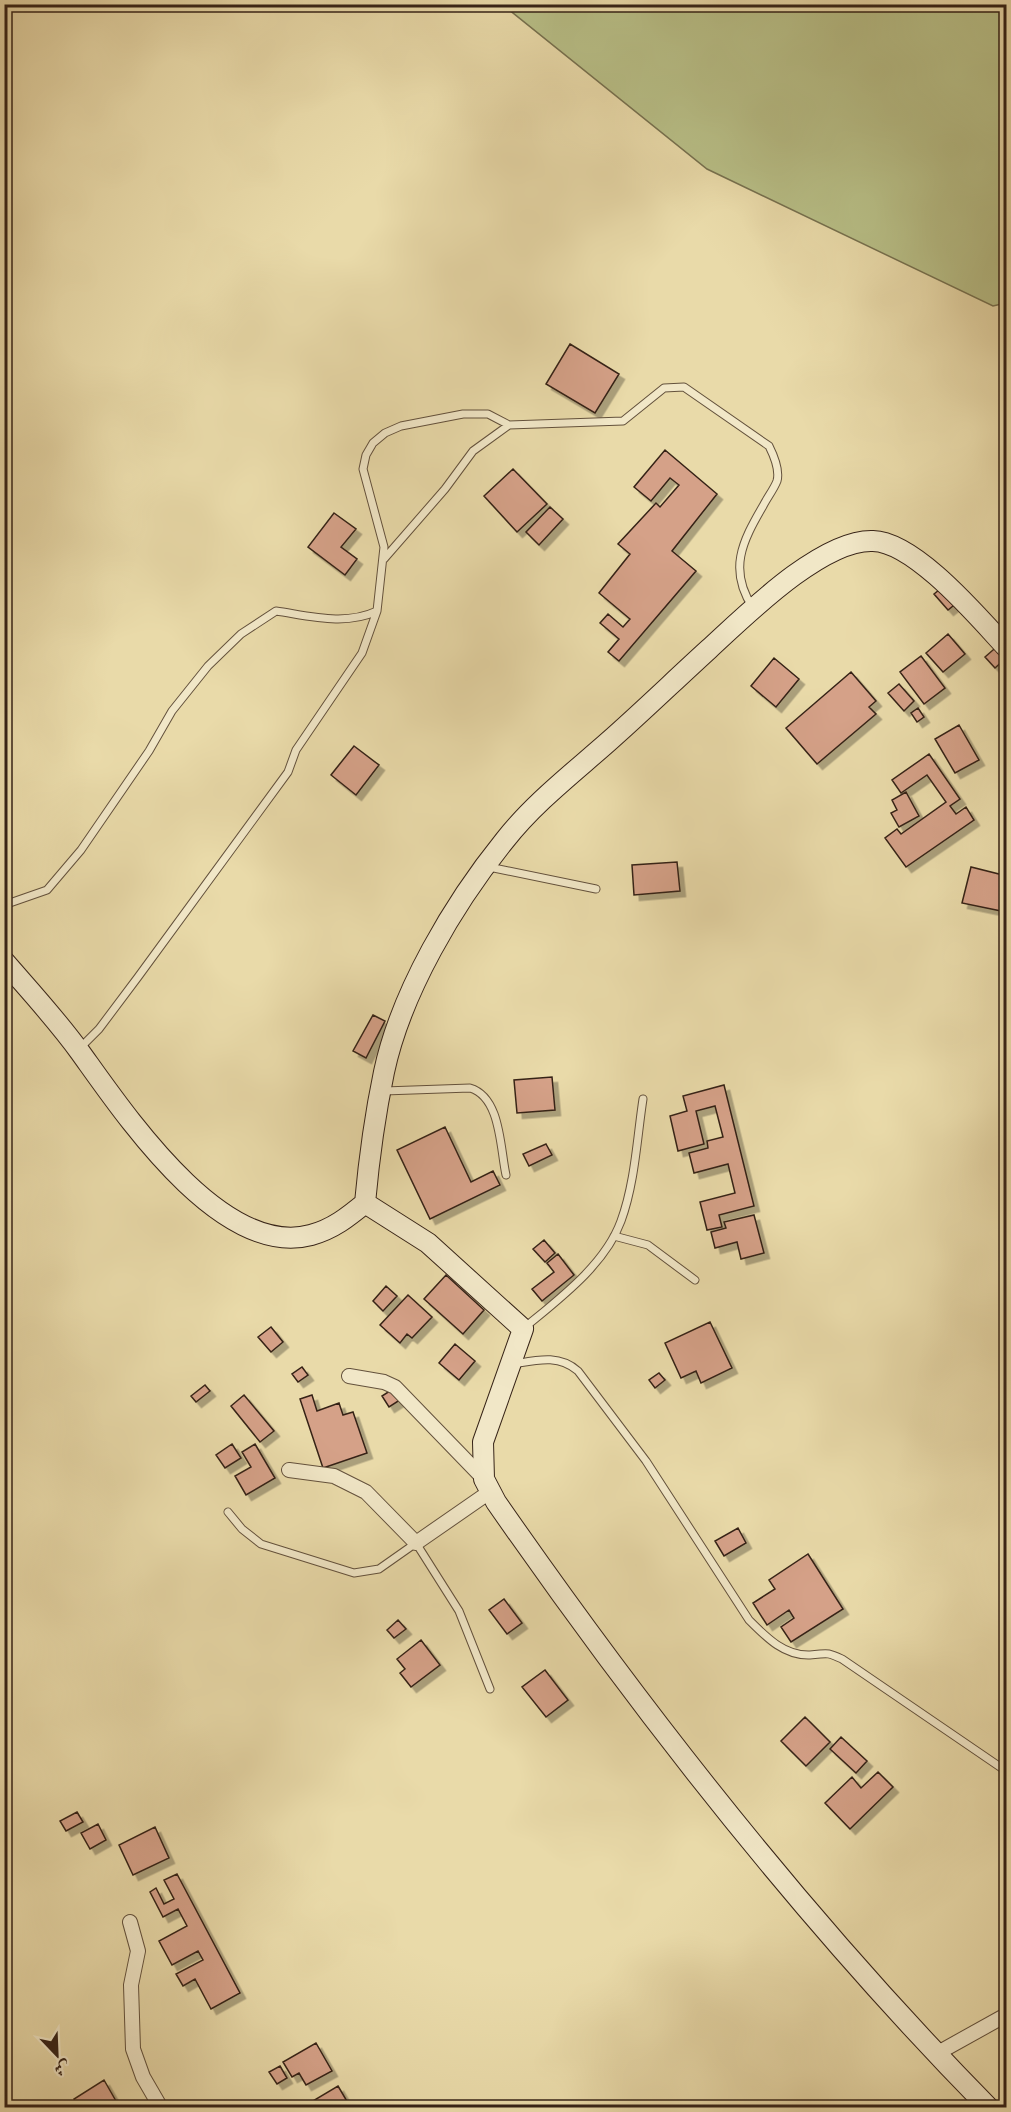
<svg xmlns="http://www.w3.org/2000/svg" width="1011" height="2112" viewBox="0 0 1011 2112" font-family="Alegreya,Amiri,serif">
	<defs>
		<filter id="shadow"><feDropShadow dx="5.5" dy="5.5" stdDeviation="0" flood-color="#0004"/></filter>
	</defs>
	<rect width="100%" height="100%" fill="#e9daa9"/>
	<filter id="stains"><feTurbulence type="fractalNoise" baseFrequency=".00333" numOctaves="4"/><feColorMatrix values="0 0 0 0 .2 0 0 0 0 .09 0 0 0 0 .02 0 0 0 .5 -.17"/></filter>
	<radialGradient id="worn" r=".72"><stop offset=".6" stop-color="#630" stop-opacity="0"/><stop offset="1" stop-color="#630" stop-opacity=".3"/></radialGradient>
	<path fill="#b8bf87" stroke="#77714f" stroke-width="1.5" d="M503,5H1006V303L993,306L707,169Z"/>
	<path fill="#d5a188" stroke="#362317" stroke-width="1.5" filter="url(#shadow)" d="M570,344L619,374L595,413L546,384Z
		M665,450L717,494L672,551L696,571L619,661L608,652L619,639L600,623L608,614L623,627L630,619L599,593L630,554L618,544L656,503L660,507L679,485L670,478L651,501L634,487Z
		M513,469L547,504L517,532L484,496Z
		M550,507L563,519L539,545L526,532Z
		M334,513L356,529L341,547L357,559L345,575L308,547Z
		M944,586L958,602L948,610L934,594Z
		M948,634L965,654L943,672L926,653Z
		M1001,643L1006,650V658L995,668L985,657Z
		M921,656L945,688L924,704L900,672Z
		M774,658L799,679L776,707L751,686Z
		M851,672L876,701L869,707L876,714L817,764L786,728Z
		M899,684L914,701L904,711L888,693Z
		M918,708L924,717L917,722L911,713Z
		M959,725L979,760L955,773L935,739Z
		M354,746L379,765L356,795L331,775Z
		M929,754L960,799L950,806L956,814L966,807L974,820L906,867L885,838L897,829L901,834L946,802L927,775L901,793L892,780Z
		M906,792L919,816L899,827L891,813L897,810L892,800Z
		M677,862L680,891L634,895L632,865Z
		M1006,863V912L962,903L971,867L1003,875Z
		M373,1015L385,1021L366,1058L353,1051Z
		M552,1077L555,1110L517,1113L514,1080Z
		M724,1085L754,1206L719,1215L722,1227L707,1230L700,1202L735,1193L728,1164L694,1173L689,1153L708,1148L707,1141L723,1137L715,1106L696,1111L704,1144L678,1151L670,1116L687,1111L683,1096Z
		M445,1127L471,1182L493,1171L500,1185L430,1219L397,1150Z
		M546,1144L552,1155L529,1166L523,1154Z
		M754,1215L764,1253L741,1259L737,1242L715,1248L711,1232L726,1228L724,1222Z
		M544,1240L555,1253L545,1262L533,1249Z
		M558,1254L574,1275L542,1301L532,1289L554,1272L547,1263Z
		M446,1275L484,1310L463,1334L424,1299Z
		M386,1286L397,1296L383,1311L373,1301Z
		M408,1295L432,1317L412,1338L407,1334L400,1343L380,1325Z
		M710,1322L732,1368L701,1383L696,1371L681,1378L665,1343Z
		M271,1327L283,1342L271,1352L258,1337Z
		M455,1344L475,1361L459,1380L439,1363Z
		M302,1367L308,1375L298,1382L292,1374Z
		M659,1373L665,1380L655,1388L649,1380Z
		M205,1385L210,1391L196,1402L191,1396Z
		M396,1387L403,1398L389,1407L382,1396Z
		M244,1395L274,1431L260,1442L231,1406Z
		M312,1395L317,1411L339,1403L343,1415L353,1412L367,1453L323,1468L300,1399Z
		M232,1444L241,1458L225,1468L216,1455Z
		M255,1444L275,1478L246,1495L235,1476L251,1467L242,1452Z
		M738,1528L746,1543L724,1556L715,1541Z
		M808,1554L843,1609L791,1642L781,1627L794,1618L789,1610L767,1625L753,1603L775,1589L769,1580Z
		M504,1599L522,1623L507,1634L489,1610Z
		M398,1620L406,1629L394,1638L387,1630Z
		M421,1640L440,1665L411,1687L400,1673L405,1669L397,1659Z
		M545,1670L568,1700L546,1717L522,1687Z
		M805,1717L830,1742L806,1766L781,1741Z
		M841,1737L867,1761L856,1773L830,1749Z
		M878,1772L893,1787L850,1829L825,1803L852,1777L861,1788Z
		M77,1812L83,1822L66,1831L60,1821Z
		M98,1824L106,1840L90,1849L81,1833Z
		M155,1827L169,1858L133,1875L119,1845Z
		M177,1874L240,1993L211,2009L195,1979L183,1986L176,1974L203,1960L198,1951L172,1965L159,1941L187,1926L178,1909L163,1917L150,1892L156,1888L164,1904L174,1899L164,1880Z
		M316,2043L332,2071L306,2085L299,2073L292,2077L283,2062Z
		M280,2066L287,2078L277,2084L269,2072Z
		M104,2080L116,2101L105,2108H79L74,2099Z
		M338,2086L351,2108H307L306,2105Z"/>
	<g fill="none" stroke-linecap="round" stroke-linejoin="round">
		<g stroke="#63513c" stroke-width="9">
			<path id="lane" d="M384,559L445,489L473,451L509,425
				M489,867L596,889
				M4,905L47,890L81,850L149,751L172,711L208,666L241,634L276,611C310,616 345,626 377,611L384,547L363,469L366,455L373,443L385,433L401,426L463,414H488L509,425L623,421L664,388L684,387L769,446C774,456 780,470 777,481C774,489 767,498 763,506C742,542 728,570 753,608
				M80,1048L99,1029L138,977L288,772L296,750L362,653L377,611
				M384,1091L470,1088C501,1097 500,1148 506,1175
				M614,1236L648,1245L695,1280
				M524,1328C559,1299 605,1265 621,1221C635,1183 637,1138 643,1099
				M514,1364C537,1360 559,1354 578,1371L646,1461L749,1620C766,1637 784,1656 810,1655C828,1654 824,1651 842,1659L1006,1771
				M228,1512L242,1529L261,1544L354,1573L379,1569L416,1543L459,1611L490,1689"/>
		</g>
		<g stroke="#63513c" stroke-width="16">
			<path id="street" d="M349,1376L384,1382L395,1387L484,1479
				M289,1470L334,1476L366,1492L416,1543L491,1491
				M130,1922L138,1951L131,1985L133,2049L143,2077L161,2108
				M936,2054L1006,2015"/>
		</g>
		<g stroke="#362317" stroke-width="22">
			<path id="secondary" d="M4,961C30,991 57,1020 80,1052C124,1113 221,1259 311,1235C333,1229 348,1217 365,1203C369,1159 375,1115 384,1072C401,992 454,903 505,840C534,803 573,773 608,742C642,712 675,680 709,649C746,615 822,539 873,541C915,542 978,617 1006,647
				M365,1203L428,1243L523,1329L483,1442L484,1479L496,1502C644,1715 806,1922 989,2108"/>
		</g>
		<use href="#lane" stroke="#f1e7c7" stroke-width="7"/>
		<use href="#street" stroke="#f1e7c7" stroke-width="14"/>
		<use href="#secondary" stroke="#f1e7c7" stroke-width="20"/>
	</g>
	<rect width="1011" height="2112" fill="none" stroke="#e9daa9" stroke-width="24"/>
	<rect x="6" y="6" width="999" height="2100" fill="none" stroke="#362317" stroke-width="3"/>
	<rect x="12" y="12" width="987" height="2088" fill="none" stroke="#362317" stroke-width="1.5"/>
	<g transform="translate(57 2055) rotate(157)" stroke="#f1e7c7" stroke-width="4.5" paint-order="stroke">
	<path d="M0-4.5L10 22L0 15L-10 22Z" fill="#362317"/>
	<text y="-9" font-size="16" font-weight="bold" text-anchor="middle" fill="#362317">ش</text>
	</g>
	<rect width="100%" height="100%" filter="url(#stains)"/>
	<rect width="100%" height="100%" fill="url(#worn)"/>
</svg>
